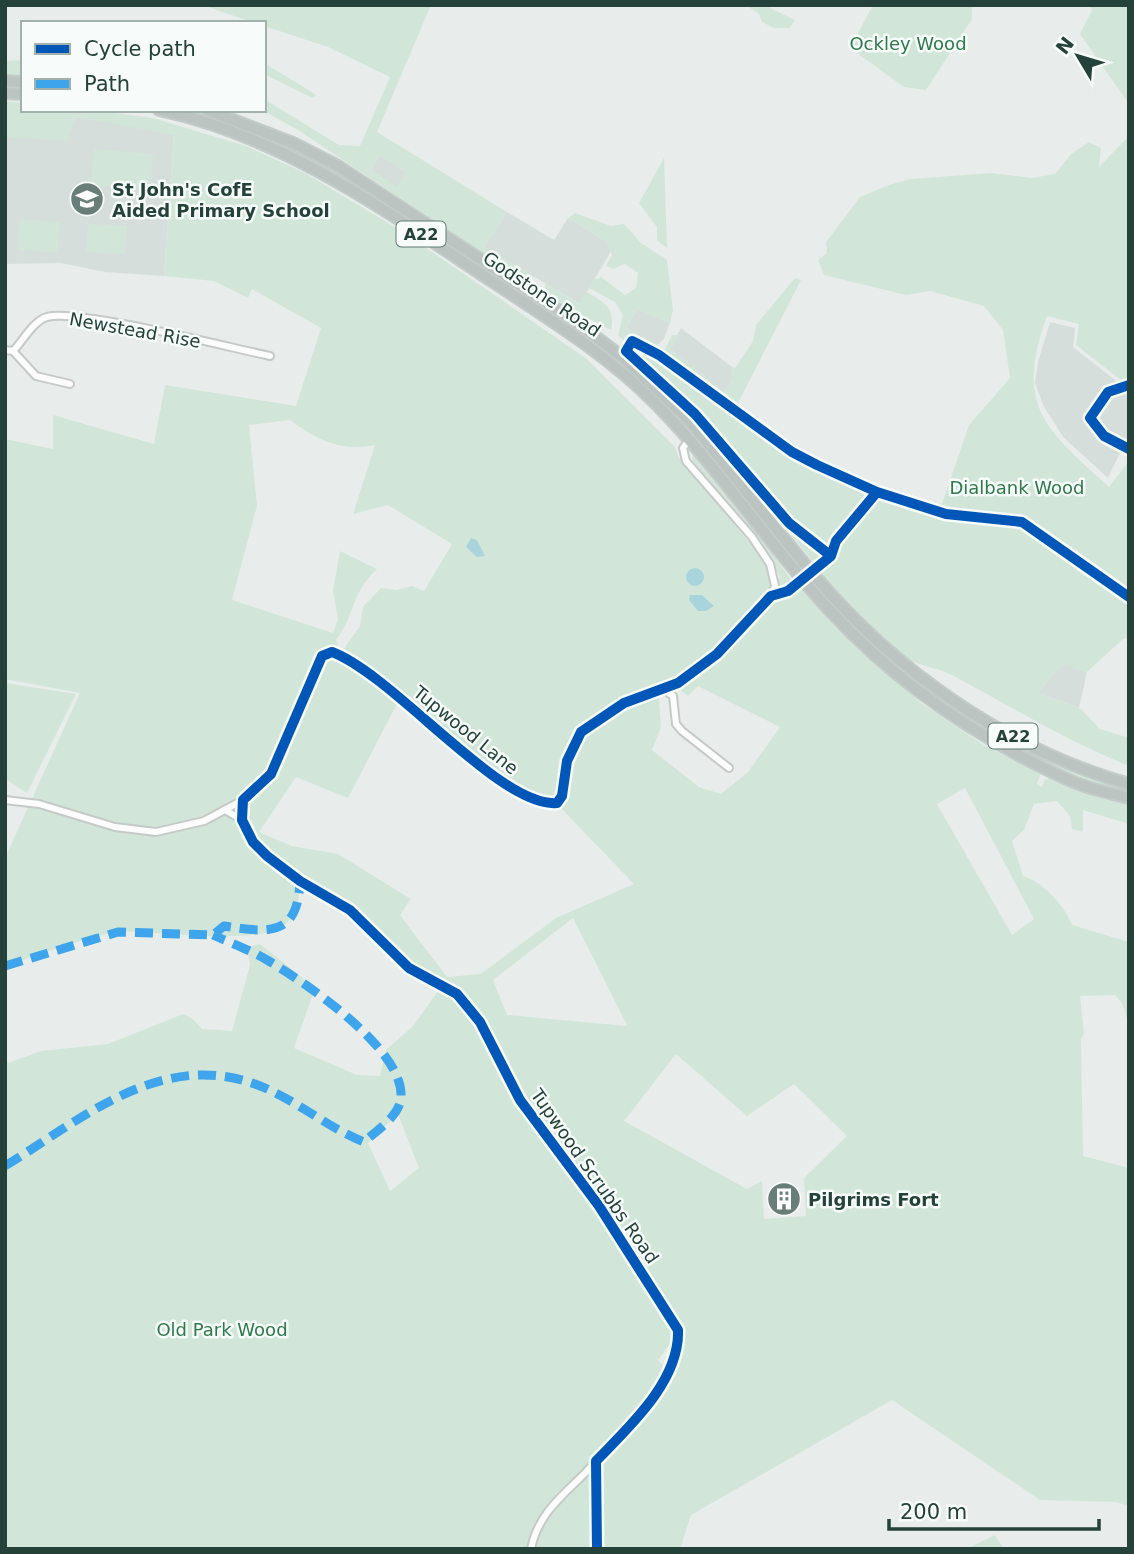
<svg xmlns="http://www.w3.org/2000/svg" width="1134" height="1554" viewBox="0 0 1134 1554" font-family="'DejaVu Sans',sans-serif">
	<rect width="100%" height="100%" fill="#e8edeb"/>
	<path fill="#d6dedb" d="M5,111L98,119L174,135L164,276L105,272L61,263L5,264Z
		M380,155L406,172L397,188L371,170Z
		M507,212L554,240L568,218L614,246L580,304L484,247Z
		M638,309L670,323L664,339L657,345L626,328Z
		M1050,322L1075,328L1073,347L1129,391V434L1108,478L1063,437L1044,407L1035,383L1038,362Z
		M681,328L732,367L733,380L724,392L670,349Z
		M1062,664L1087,672L1079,708L1038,693Z"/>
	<path fill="#d1e6d8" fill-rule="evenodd" d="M202,5H431L377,132L507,212L484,247L534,277L525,281L298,130L262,110L264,99L339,145L360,146L390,77L328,47L264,26V23H255ZM380,156L406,172L397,187L371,170Z
		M746,5H764L795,20L790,28H774L762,22L759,14Z
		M873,5L972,6V19L926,90L904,87L850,48Z
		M1090,5H1129V104L1080,34L1092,10Z
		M23,60V75H5V61Z
		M264,63L312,92L316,96L312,98L264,74Z
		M5,101L23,103V110H91L153,118L246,146L305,173L403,232L587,359L675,447L678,456L767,564L772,585L768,594L745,618H753L770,601L780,577L771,560L693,463L692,454L696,453L739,506L792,581L815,599L860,649L921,703L982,744L1041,773L1037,784L1042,787L1044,780L1054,777L1082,791L1129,804V824L1083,810V832L1072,829L1070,816L1057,801L1034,804L1024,830L1012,841L1023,876C1042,881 1065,906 1072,925L1129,942V1025L1122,1003L1115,995L1080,996L1084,1034L1081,1039L1083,1156L1129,1168V1506L1116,1502L1040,1500L892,1400L691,1515L680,1549H5V1064L41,1051L108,1044L183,1014L193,1019L202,1029L232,1031L250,965L247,947L260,944L315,988L294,1048L357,1075L380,1076L386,1050L413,1026L441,987L409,968L350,910L300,882C299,898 299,910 288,922C264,949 156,929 119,932C89,935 37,956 5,966V858L80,693L5,679V439L53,449V415L154,444L165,385L296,406L321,328L252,289L248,298L214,281L164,276L174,135L76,117L67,141L5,137ZM290,420C317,440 341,452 375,445L353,514L388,505L452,544L424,591L412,586L397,590L381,588L363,607L360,626L340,654L336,640C356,614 349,596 377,569L340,551L333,590L338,619L333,633L232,600L257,506L249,425ZM698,686L780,727L748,772L721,794L699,787L652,750L661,727L659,697L678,688L688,696ZM400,698L499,781L542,804H557L634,884L556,918L481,974L447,977L400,915L411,899L338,854L292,846L259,832L296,777L348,798ZM965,788L1034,919L1012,935L937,804ZM573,918L627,1025L626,1026L507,1015L493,980ZM676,1054L747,1116L794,1084L847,1136L804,1178L806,1216L764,1219L762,1181L747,1189L624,1121ZM398,1114L419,1168L390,1191L368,1143ZM672,1334L683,1335C682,1385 632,1425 602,1460L594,1454L668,1371L658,1360L670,1344Z
		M178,110H192L253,130L331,168L562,317L632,370L673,411L842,611C918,694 1020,759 1129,789V794L1083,780L1048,765L1003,741L919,686L867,643L807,579L674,417L638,380L591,343L333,175Z
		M1129,136V382L1126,384L1076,345L1079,324L1047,316C1014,407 1045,428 1109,487L1129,461V639L1124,638L1087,672L1062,665L1038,693L1081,709L1100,729L1129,738V766C1067,741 1010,706 952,675C937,668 913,664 902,656C871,632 844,602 817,573L832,561L834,555L829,551L815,564L744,478L742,466L709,421L618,335L623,315L615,302L589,288L594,280L601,277L625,295L636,288L638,273L625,264L613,269L606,266L612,255L606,241L568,218L575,213L611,226L624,224L641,243L667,260L673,310L670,323L638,309L626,328L665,349L672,335H677L671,349L724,392L733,380L732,367L735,368L753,341L756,325L795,278L801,280L737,405L826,466L822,472L880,499L884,490L942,504L969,425L1010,378L1003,330L984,306L930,291L906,295L824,275L818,260L827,253L826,242L860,197L889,185L911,179L991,173L1032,178L1055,174L1071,154L1089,142L1101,148L1099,167Z
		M94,149L153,154L150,189L91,185Z
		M664,158L667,248L657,240V227L639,203Z
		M20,219L60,222L57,253L18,250Z
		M88,224L127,226L125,254L86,252Z
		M545,283L579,304L587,292C604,303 616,307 611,330L546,296Z
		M5,683L76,694L27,793L5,779Z
		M995,1535L1004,1549H966Z"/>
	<path fill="#a9d4db" d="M471,538L477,540L485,556L477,557L466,547Z
		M686 577a9 9 0 1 1 18 0a9 9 0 1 1-18 0Z
		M690,595H702L714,606L706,611H698L689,600Z"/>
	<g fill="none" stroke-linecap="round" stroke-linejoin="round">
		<g stroke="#c5cac8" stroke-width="10">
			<path id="street" d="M5,350L13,351L36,376L70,384
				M13,351C23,341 33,321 47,317C76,308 231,348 270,356
				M1129,385L1108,392L1090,418L1104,436L1129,449
				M662,688L673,696L676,724L682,731L729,768
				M5,800L39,804L115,827L156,832L204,821L243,800
				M225,810L242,820
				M242,820L243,800L271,774L322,656L332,652C395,676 500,808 557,803C571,782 562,753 580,733C607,702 648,701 680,681C716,659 742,625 771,596L775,586L770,564L752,537L686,461L683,448L689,440
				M242,820L253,842L267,856L300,881L350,910L409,968L457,994L480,1022L520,1100L599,1206L678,1330C679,1375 645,1404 618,1435C605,1449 593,1466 579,1479C557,1500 537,1518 531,1549"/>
		</g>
		<g stroke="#c3ccc9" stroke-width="14">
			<path id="highway" d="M5,81L23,82
				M5,93L23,94
				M159,110C282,136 385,210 487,278C546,317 607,354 657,405C721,470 771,548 833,614C899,685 983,741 1071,781C1089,789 1110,793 1129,798
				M207,110L293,143L338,166L575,321L621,356L687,418C730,469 770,523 814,575C895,671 1008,750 1129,784"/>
		</g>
		<use href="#street" stroke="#fcfcfc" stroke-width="6"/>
		<use href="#highway" stroke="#bcc4c2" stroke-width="10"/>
		<path stroke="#3ea4ec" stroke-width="9" stroke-dasharray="18 9" stroke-linecap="butt" d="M5,966L118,932L213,935L224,926C269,933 298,937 300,881
			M5,1166C82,1119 160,1050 255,1084C294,1098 326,1127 364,1142C376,1131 395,1119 400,1103C413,1054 303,981 267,960C250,950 231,943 213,935"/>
		<g stroke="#f7fbf9" stroke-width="15">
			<path id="cycleway" d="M1129,385L1108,392L1090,418L1104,436L1129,449
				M831,556L789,523L695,414L626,351L632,341L659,355L792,452L817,465L877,492L946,514L1022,522L1129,597
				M597,1549L596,1461C629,1427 680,1381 678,1330L599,1206L520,1100L480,1022L457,994L409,968L350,910L300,881L267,856L253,842L242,820L243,800L271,774L322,656L332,652C395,676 500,808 557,803L562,796L567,761L581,732L624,703L678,683L717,654L771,596L788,591L831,556L836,541L877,492"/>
		</g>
		<use href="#cycleway" stroke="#0057b8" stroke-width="10"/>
	</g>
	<defs>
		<g id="school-disc" transform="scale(1.75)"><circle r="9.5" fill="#697e78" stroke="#f7fbf9"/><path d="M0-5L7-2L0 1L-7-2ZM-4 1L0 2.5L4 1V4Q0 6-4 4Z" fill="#fff"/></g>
		<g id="building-disc" transform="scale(1.75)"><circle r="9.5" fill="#697e78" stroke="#f7fbf9"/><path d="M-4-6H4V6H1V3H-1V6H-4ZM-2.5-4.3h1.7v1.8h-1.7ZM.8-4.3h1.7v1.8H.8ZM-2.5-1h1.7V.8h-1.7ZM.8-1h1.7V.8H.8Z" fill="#fff"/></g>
	</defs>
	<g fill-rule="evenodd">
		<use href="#school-disc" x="87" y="199"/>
		<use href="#building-disc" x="784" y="1199"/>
	</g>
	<g text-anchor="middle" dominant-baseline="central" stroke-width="5" stroke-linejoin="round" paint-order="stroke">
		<g fill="#f7fbf9" stroke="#637a73" stroke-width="2">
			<rect x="396.5" y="221.5" width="49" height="25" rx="5"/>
			<rect x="988.5" y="723.5" width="49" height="25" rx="5"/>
		</g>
		<g font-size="16" font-weight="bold" fill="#24423a">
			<text x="421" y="234">A22</text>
			<text x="1013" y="736">A22</text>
		</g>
		<g font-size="18" fill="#2d7a4b" stroke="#f7fbf9">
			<text x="908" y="43">Ockley Wood</text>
			<text x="1017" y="487">Dialbank Wood</text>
			<text x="222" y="1329">Old Park Wood</text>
		</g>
		<g font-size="18" font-weight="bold" fill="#24423a" stroke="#f7fbf9" text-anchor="start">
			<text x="112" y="189">St John's CofE<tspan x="112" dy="21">Aided Primary School</tspan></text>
			<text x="808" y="1199">Pilgrims Fort</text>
		</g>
		<g font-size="18" fill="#24423a" stroke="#f7fbf9">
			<text transform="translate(542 294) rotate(34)">Godstone Road</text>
			<text transform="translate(135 330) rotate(10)">Newstead Rise</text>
			<text transform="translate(466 730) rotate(39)">Tupwood Lane</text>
			<text transform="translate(595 1176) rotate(55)">Tupwood Scrubbs Road</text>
		</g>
	</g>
	<rect width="1134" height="1554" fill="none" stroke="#24423a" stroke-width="14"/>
	<rect x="21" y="21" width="245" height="91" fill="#f7fbf9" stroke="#a3b1ad" stroke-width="2"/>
	<rect x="35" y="44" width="35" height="10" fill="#0057b8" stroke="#a3b1ad" stroke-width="2"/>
	<text x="84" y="56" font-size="21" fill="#24423a">Cycle path</text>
	<rect x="35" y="79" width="35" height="10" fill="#3ea4ec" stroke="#a3b1ad" stroke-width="2"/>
	<text x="84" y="91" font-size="21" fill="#24423a">Path</text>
	<g transform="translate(1078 56) rotate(308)" stroke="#f7fbf9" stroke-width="5" paint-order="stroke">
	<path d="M0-5L12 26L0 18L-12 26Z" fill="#24423a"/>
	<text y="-10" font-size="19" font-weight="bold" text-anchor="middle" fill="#24423a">N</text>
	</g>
	<path d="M889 1519v10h210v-10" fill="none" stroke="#24423a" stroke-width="3.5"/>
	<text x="900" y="1519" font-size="21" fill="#24423a" stroke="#f7fbf9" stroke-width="5" paint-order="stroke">200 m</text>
</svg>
